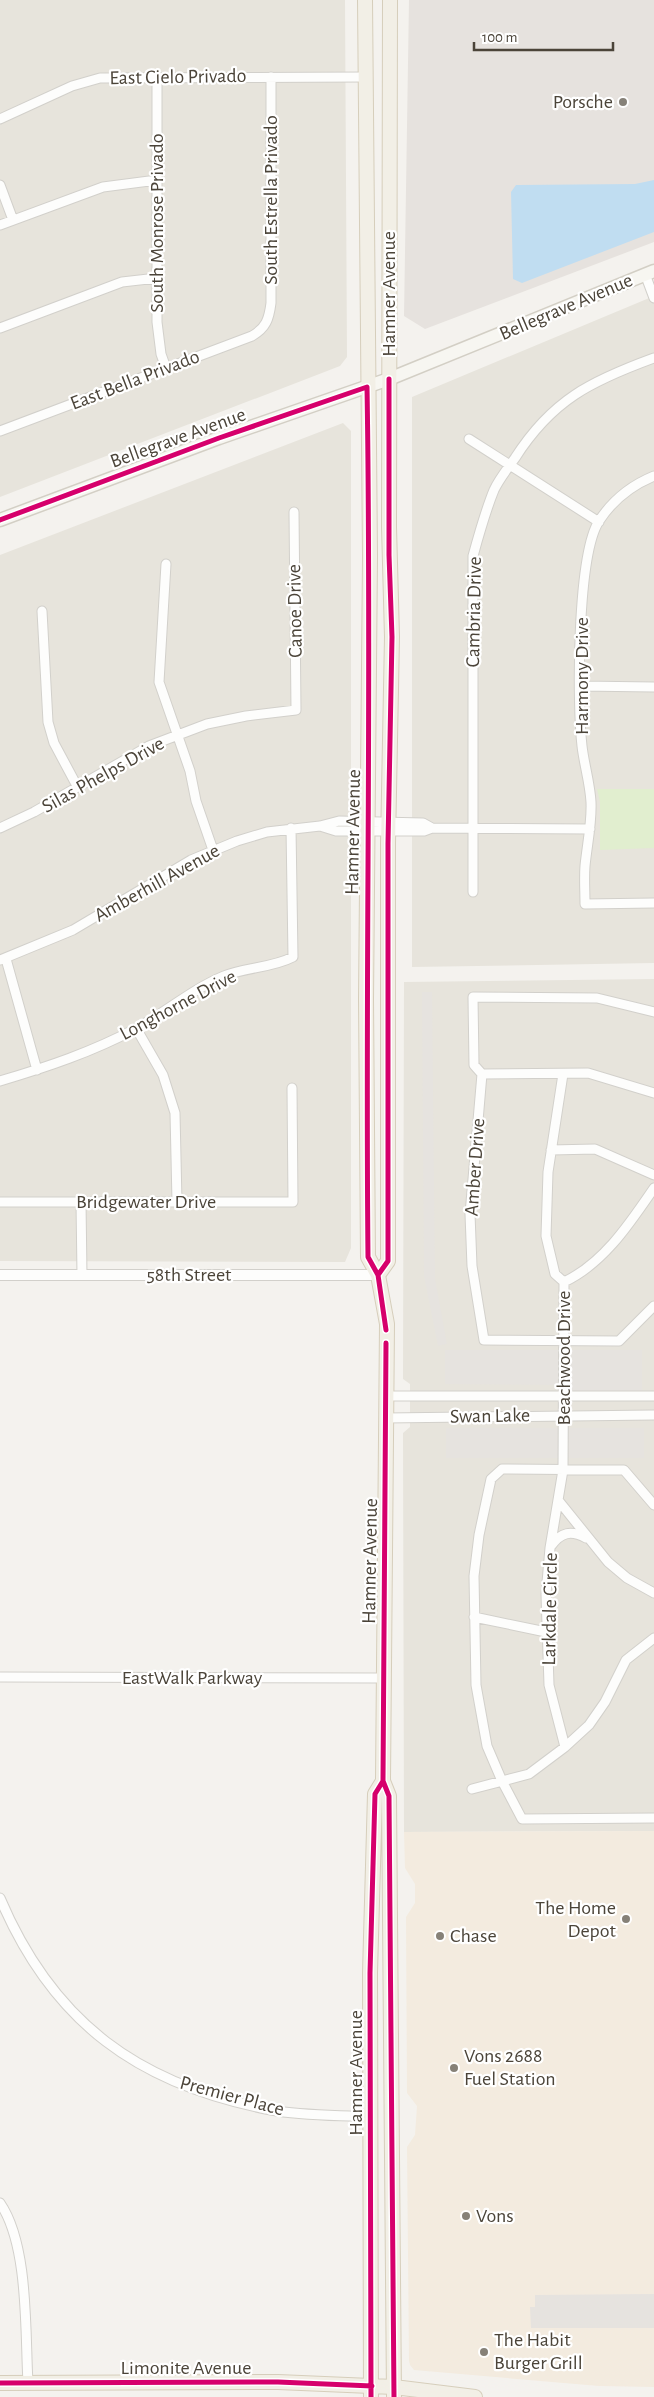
<svg xmlns="http://www.w3.org/2000/svg" width="654" height="2397" viewBox="0 0 654 2397" font-family="'Alegreya Sans',sans-serif">
	<rect width="100%" height="100%" fill="#f4f2ee"/>
	<path fill="#e7e4dc" d="M0,0H345L347,357L340,366L0,497Z
		M654,296V963L412,967V397Z
		M343,423L351,431V1248L345,1262L0,1261V555Z
		M654,979V1831L404,1832L403,1433L410,1427V1384L403,1379L404,982Z"/>
	<path fill="#f3ebdf" d="M654,1831V2387L599,2386L414,2370L410,2365L409,2361L407,2147L415,2135L417,2106L407,2093L406,1917L415,1903V1884L405,1868L404,1832Z"/>
	<path fill="#e6e2de" d="M409,0H654V242L425,329L404,316Z"/>
	<path fill="#e1eecf" d="M597,789H654V848L600,850V802Z"/>
	<path fill="#e6e3df" d="M422,992H432L435,1278L447,1344L438,1346L424,1276Z
		M445,1350H642V1391L572,1392L567,1385L445,1384Z
		M446,1428H644V1458H446Z
		M654,2294V2328H531L530,2307H535V2295Z"/>
	<path fill="#c0ddf1" d="M654,180V232L522,283L513,279L511,192L516,185L635,184Z"/>
	<g fill="none" stroke-linecap="round" stroke-linejoin="round">
		<g stroke="#d2d0cb" stroke-width="11">
			<path id="minor" d="M157,77V322L161,354L166,368
				M0,119L72,86L100,78L365,77
				M0,185L13,220
				M0,225L103,187L157,180
				M645,274L654,298
				M0,328L122,282L157,278
				M0,431L252,336C266,328 269,319 271,303V77
				M469,439L599,522
				M654,476C632,485 612,501 599,521C577,555 577,702 582,746C584,764 590,783 591,802C592,823 587,845 585,866C584,878 585,891 585,904L654,903
				M166,564L159,682L190,771L196,801L213,850
				M42,611L48,722L54,743L77,786
				M580,686L654,687
				M320,826L336,831H424L432,828L590,829
				M0,828L34,812L149,746L207,724L246,716L296,710L294,512
				M473,892V556C479,534 485,512 494,490C499,479 508,468 515,458C552,400 591,381 654,358
				M6,959L37,1070
				M0,960L73,930L191,860L237,841L267,832L320,826L339,821L423,823L432,828
				M654,1012L597,998L473,997L474,1065L482,1074L470,1214L472,1266L484,1340L619,1341L654,1306
				M136,1028L163,1075L175,1113L177,1202
				M482,1074L588,1073L654,1093
				M563,1074L548,1172L546,1236L555,1274L564,1282L563,1470L550,1548L546,1594L549,1685L565,1747
				M0,1081C47,1067 92,1052 135,1029C165,1013 192,989 224,976C246,967 272,968 293,957L291,828
				M551,1150L595,1149L654,1175
				M0,1202H293L292,1088
				M81,1202L82,1275
				M564,1282C604,1263 630,1223 654,1188
				M386,1396H654
				M386,1418L654,1415
				M558,1500L608,1562L627,1578L654,1593
				M654,1505L624,1470L502,1469L491,1479L479,1535L474,1576L476,1685L487,1746L502,1781L522,1819L654,1818
				M551,1546C561,1532 571,1530 586,1538
				M474,1617L546,1632
				M0,1677L383,1678
				M472,1789L529,1774L565,1747L589,1725L605,1702L626,1660L654,1638
				M0,1898C53,2023 139,2085 271,2110C303,2116 338,2115 370,2117
				M0,2203C29,2245 25,2332 28,2383"/>
		</g>
		<g stroke="#d2d0cb" stroke-width="12">
			<path id="tertiary" d="M0,1275H378"/>
		</g>
		<g stroke="#d3cfc5" stroke-width="15">
			<path id="secondary" d="M0,520L219,438L389,379L654,271"/>
		</g>
		<g stroke="#d6cebb" stroke-width="16">
			<path id="primary" d="M365,0L370,556L366,999L368,1257L378,1275L387,1324L383,1781L389,1796L394,2397
				M378,1275L388,1261V844L392,637L389,527L390,0
				M0,2383L278,2382L394,2387L475,2397
				M371,2397L370,1973L375,1794L383,1781"/>
		</g>
		<use href="#minor" stroke="#fdfdfc" stroke-width="9"/>
		<use href="#tertiary" stroke="#fdfdfc" stroke-width="10"/>
		<use href="#secondary" stroke="#f7f6f1" stroke-width="12"/>
		<use href="#primary" stroke="#f2efe6" stroke-width="14"/>
		<g stroke="#fff" stroke-width="8">
			<path id="cycleway" d="M0,520L219,438L367,387C372,677 365,967 368,1257L378,1275L386,1330
				M378,1275L388,1261V844L392,637L389,555V379
				M386,1343L383,1781L389,1796L394,2397
				M0,2383L278,2382L372,2386
				M371,2397L370,1973L375,1794L383,1781"/>
		</g>
		<use href="#cycleway" stroke="#d6006c" stroke-width="5"/>
	</g>
	<g fill="#868178" stroke="#fff" stroke-width="2">
		<circle cx="623" cy="102" r="5"/>
		<circle cx="626" cy="1919" r="5"/>
		<circle cx="440" cy="1936" r="5"/>
		<circle cx="454" cy="2068" r="5"/>
		<circle cx="466" cy="2216" r="5"/>
		<circle cx="484" cy="2352" r="5"/>
	</g>
	<g text-anchor="middle" dominant-baseline="central" stroke-width="4.5" stroke-linejoin="round" paint-order="stroke">
		<g font-size="20" fill="#4b4439" stroke="#fff">
			<text transform="translate(178 77) rotate(-1)">East Cielo Privado</text>
			<text transform="translate(271 200) rotate(-90)">South Estrella Privado</text>
			<text transform="translate(157 223) rotate(-90)">South Monrose Privado</text>
			<text transform="translate(389 294) rotate(-90)">Hamner Avenue</text>
			<text transform="translate(566 307) rotate(-23)">Bellegrave Avenue</text>
			<text transform="translate(135 380) rotate(-21)">East Bella Privado</text>
			<text transform="translate(178 438) rotate(-20)">Bellegrave Avenue</text>
			<text transform="translate(295 611) rotate(-91)">Canoe Drive</text>
			<text transform="translate(474 612) rotate(-89)">Cambria Drive</text>
			<text transform="translate(582 676) rotate(-90)">Harmony Drive</text>
			<text transform="translate(103 775) rotate(-29)">Silas Phelps Drive</text>
			<text transform="translate(353 832) rotate(-89)">Hamner Avenue</text>
			<text transform="translate(157 883) rotate(-29)">Amberhill Avenue</text>
			<text transform="translate(178 1005) rotate(-28)">Longhorne Drive</text>
			<text transform="translate(475 1167) rotate(-86)">Amber Drive</text>
			<text x="146" y="1202">Bridgewater Drive</text>
			<text x="189" y="1275">58th Street</text>
			<text transform="translate(564 1358) rotate(-90)">Beachwood Drive</text>
			<text transform="translate(490 1416) rotate(-1)">Swan Lake</text>
			<text transform="translate(370 1561) rotate(-89)">Hamner Avenue</text>
			<text transform="translate(550 1609) rotate(-89)">Larkdale Circle</text>
			<text x="192" y="1678">EastWalk Parkway</text>
			<text transform="translate(356 2073) rotate(-90)">Hamner Avenue</text>
			<text transform="translate(232 2096) rotate(15)">Premier Place</text>
			<text x="186" y="2368">Limonite Avenue</text>
		</g>
		<g font-size="20" fill="#4b4439" stroke="#fff" text-anchor="start">
			<text x="613" y="102" text-anchor="end">Porsche</text>
			<text x="616" y="1908" text-anchor="end">The Home<tspan x="616" dy="23">Depot</tspan></text>
			<text x="450" y="1936">Chase</text>
			<text x="464" y="2056">Vons 2688<tspan x="464" dy="23">Fuel Station</tspan></text>
			<text x="476" y="2216">Vons</text>
			<text x="494" y="2340">The Habit<tspan x="494" dy="23">Burger Grill</tspan></text>
		</g>
	</g>
	<path d="M474 42v8h139v-8" fill="none" stroke="#4b4439" stroke-width="2.5"/>
	<text x="482" y="42" font-size="15" fill="#4b4439" stroke="#ffffff" stroke-width="4" paint-order="stroke">100 m</text>
</svg>
